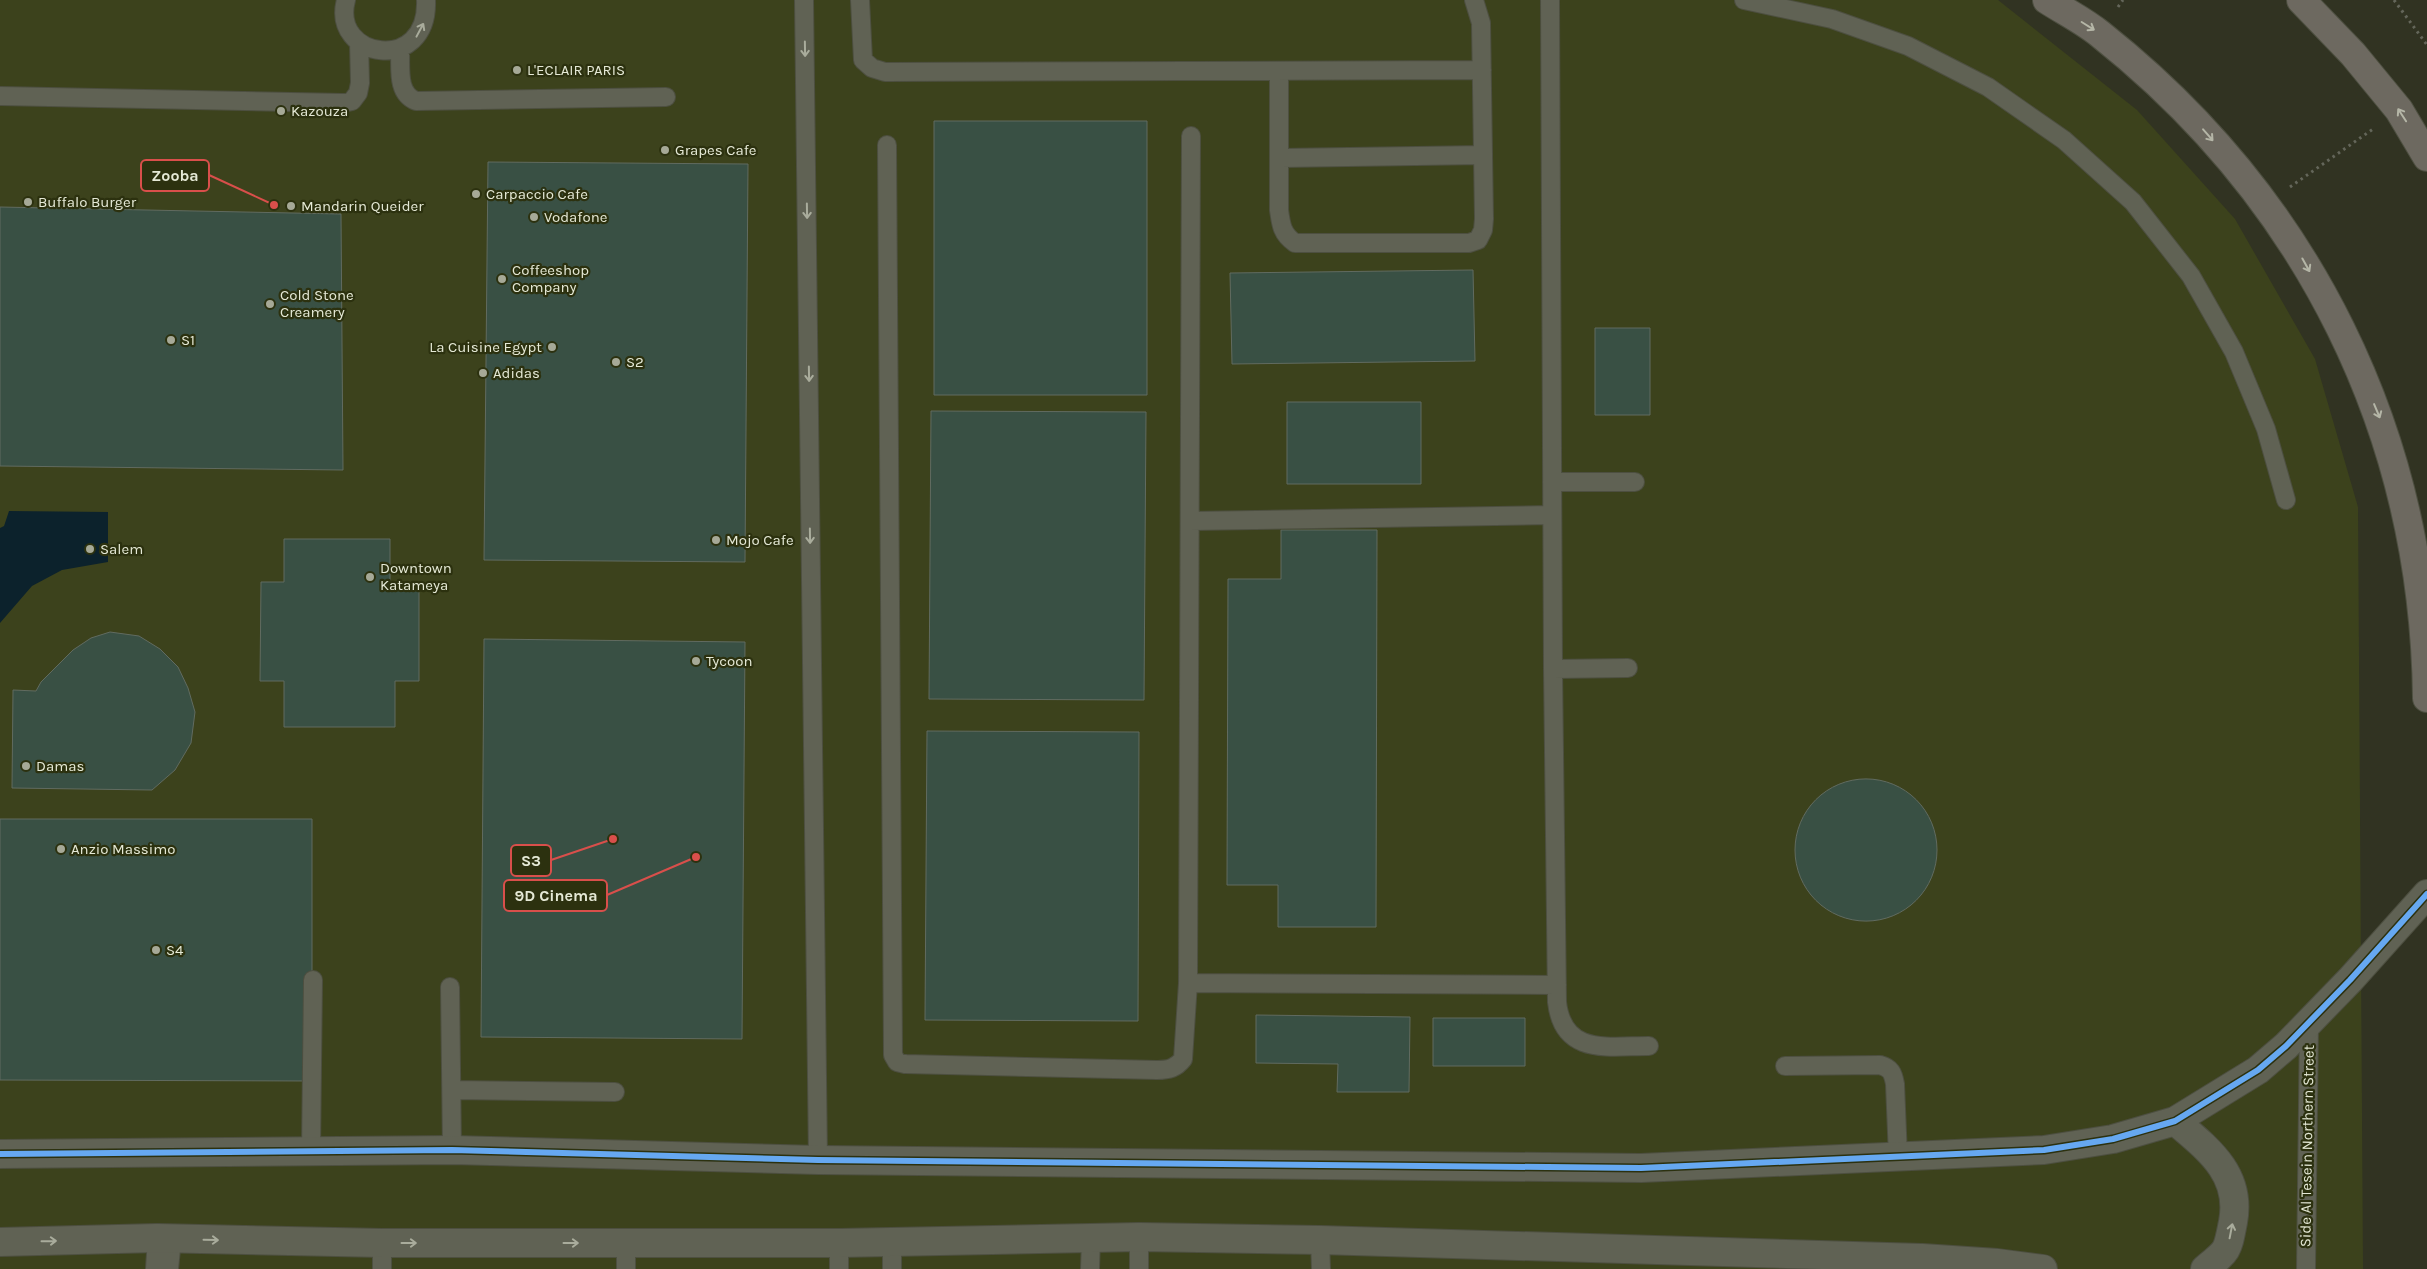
<svg xmlns="http://www.w3.org/2000/svg" width="2427" height="1269" viewBox="0 0 2427 1269" font-family="Karla,sans-serif">
	<rect width="100%" height="100%" fill="#313322"/>
	<path fill="#3c421c" d="M0,0H1998L2137,110L2235,219L2315,359L2358,507L2363,1269H0Z"/>
	<path fill="#0c222c" d="M9,511L108,512V562L62,570L32,586L0,623V528L4,526Z"/>
	<path fill="#395044" stroke="#616b60" d="M934,121H1147V395H934Z
		M488,162L748,164L745,562L484,560Z
		M0,207L341,214L343,470L0,466Z
		M1473,270L1475,361L1232,364L1230,273Z
		M1595,328H1650V415H1595Z
		M1287,402H1421V484H1287Z
		M931,411L1146,412L1144,700L929,699Z
		M1281,530H1377L1376,927H1278V885H1227L1228,579H1281Z
		M284,539H390V585H419V681H395V727H284V681H260L261,582H284Z
		M110,632L139,636L160,649L178,667L188,688L195,712L191,743L175,770L152,790L12,788L13,690L36,691L41,682L73,650L91,638Z
		M484,639L745,642L742,1039L481,1037Z
		M927,731L1139,732L1138,1021L925,1020Z
		M1795 850a71 71 0 1 1 142 0a71 71 0 1 1-142 0Z
		M0,819H312V1081L0,1080Z
		M1256,1015L1410,1017L1409,1092H1337L1338,1064L1256,1063Z
		M1433,1018H1525V1066H1433Z"/>
	<g fill="none" stroke-linecap="round" stroke-linejoin="round">
		<g stroke="#4d4f40" stroke-width="20">
			<path id="lane" d="M346,0C330,59 429,75 426,0
				M804,0L818,1160
				M860,0L863,60L872,68L885,72L1482,70
				M1550,0L1553,669L1557,1002C1563,1056 1608,1046 1649,1046
				M1744,0L1832,19L1908,46L1988,87L2064,140L2133,202L2191,276L2234,352L2266,429L2286,500
				M400,49C401,67 396,93 416,101L666,97
				M1279,72V210C1281,225 1282,234 1295,243H1469L1478,240L1483,230L1484,219L1481,23L1474,0
				M0,96L343,103L352,101L358,93L360,83L359,42
				M887,145L893,1055L897,1062L905,1064L1157,1070C1169,1070 1176,1068 1183,1059L1188,983L1191,136
				M1281,158L1483,155
				M1552,482H1635
				M1190,521L1552,515
				M1553,669L1628,668
				M1188,983L1557,985
				M450,987L452,1150
				M1785,1066L1880,1065C1891,1068 1893,1073 1895,1084L1898,1157
				M452,1090L615,1092
				M311,1152L313,980
				M1320,1240L1321,1269
				M892,1241V1269
				M839,1243V1269
				M155,1269L157,1238
				M169,1269L172,1239
				M382,1269V1243
				M626,1269V1243
				M1090,1269L1091,1238
				M1139,1269V1237
				M2306,1269L2309,1022"/>
		</g>
		<g stroke="#4d4f40" stroke-width="30">
			<path id="secondary" d="M2175,1121C2208,1149 2242,1174 2233,1222C2227,1252 2229,1249 2205,1269
				M0,1154L452,1150L818,1160L1641,1168L2044,1150L2113,1139L2175,1121L2258,1070L2286,1046L2350,980L2427,894
				M0,1242L157,1238L382,1243H839L1139,1237L1320,1240L1922,1258L1997,1263L2043,1269"/>
		</g>
		<g stroke="#4d4f40" stroke-width="30">
			<path id="primary" d="M2047,0C2064,11 2084,21 2100,34C2308,199 2424,432 2427,698
				M2301,0L2353,54L2399,110L2427,157"/>
		</g>
		<path stroke="#64665a" stroke-width="3" stroke-dasharray="2.5 4" stroke-linecap="butt" d="M2394,0L2427,45
			M2118,7L2123,0
			M2290,187L2373,129"/>
		<use href="#lane" stroke="#606254" stroke-width="18"/>
		<use href="#secondary" stroke="#606254" stroke-width="28"/>
		<use href="#primary" stroke="#6d6960" stroke-width="28"/>
		<g stroke="#2c310f" stroke-width="9">
			<path id="cycleway" d="M0,1154L452,1150L818,1160L1641,1168L2044,1150L2113,1139L2175,1121L2258,1070L2286,1046L2350,980L2427,894"/>
		</g>
		<use href="#cycleway" stroke="#66a8f1" stroke-width="6"/>
	</g>
	<defs><path id="oneway-shaft" d="M-6 0H5M1.5-3L5.5 0L1.5 3" fill="none" stroke-width="1.6" stroke-linecap="round" stroke-linejoin="round" transform="scale(1.25)"/></defs>
	<g stroke="#b5b6a7">
		<use href="#oneway-shaft" transform="translate(2088 26) rotate(32)"/>
		<use href="#oneway-shaft" transform="translate(2402 115) rotate(-123)"/>
		<use href="#oneway-shaft" transform="translate(2208 135) rotate(49)"/>
		<use href="#oneway-shaft" transform="translate(2306 265) rotate(61)"/>
		<use href="#oneway-shaft" transform="translate(2377 411) rotate(67)"/>
	</g>
	<g stroke="#a9ac9c">
		<use href="#oneway-shaft" transform="translate(420 30) rotate(-62)"/>
		<use href="#oneway-shaft" transform="translate(805 49) rotate(89)"/>
		<use href="#oneway-shaft" transform="translate(807 211) rotate(89)"/>
		<use href="#oneway-shaft" transform="translate(809 374) rotate(89)"/>
		<use href="#oneway-shaft" transform="translate(810 536) rotate(89)"/>
		<use href="#oneway-shaft" transform="translate(2231 1231) rotate(-79)"/>
		<use href="#oneway-shaft" transform="translate(211 1240) rotate(1)"/>
		<use href="#oneway-shaft" transform="translate(49 1241) rotate(-1)"/>
		<use href="#oneway-shaft" transform="translate(409 1243)"/>
		<use href="#oneway-shaft" transform="translate(571 1243)"/>
	</g>
	<g fill="#a6a997" stroke="#2c310f" stroke-width="2">
		<circle cx="517" cy="70" r="5"/>
		<circle cx="281" cy="111" r="5"/>
		<circle cx="665" cy="150" r="5"/>
		<circle cx="476" cy="194" r="5"/>
		<circle cx="28" cy="202" r="5"/>
		<circle cx="291" cy="206" r="5"/>
		<circle cx="534" cy="217" r="5"/>
		<circle cx="502" cy="279" r="5"/>
		<circle cx="270" cy="304" r="5"/>
		<circle cx="171" cy="340" r="5"/>
		<circle cx="552" cy="347" r="5"/>
		<circle cx="616" cy="362" r="5"/>
		<circle cx="483" cy="373" r="5"/>
		<circle cx="716" cy="540" r="5"/>
		<circle cx="90" cy="549" r="5"/>
		<circle cx="370" cy="577" r="5"/>
		<circle cx="696" cy="661" r="5"/>
		<circle cx="26" cy="766" r="5"/>
		<circle cx="61" cy="849" r="5"/>
		<circle cx="156" cy="950" r="5"/>
	</g>
	<g text-anchor="middle" dominant-baseline="central" stroke-width="4.5" stroke-linejoin="round" paint-order="stroke">
		<g font-size="15" fill="#e5e9d6" stroke="#2c310f" text-anchor="start">
			<text x="527" y="70">L'ECLAIR PARIS</text>
			<text x="291" y="111">Kazouza</text>
			<text x="675" y="150">Grapes Cafe</text>
			<text x="486" y="194">Carpaccio Cafe</text>
			<text x="38" y="202">Buffalo Burger</text>
			<text x="301" y="206">Mandarin Queider</text>
			<text x="544" y="217">Vodafone</text>
			<text x="512" y="270">Coffeeshop<tspan x="512" dy="17">Company</tspan></text>
			<text x="280" y="295">Cold Stone<tspan x="280" dy="17">Creamery</tspan></text>
			<text x="181" y="340">S1</text>
			<text x="542" y="347" text-anchor="end">La Cuisine Egypt</text>
			<text x="626" y="362">S2</text>
			<text x="493" y="373">Adidas</text>
			<text x="726" y="540">Mojo Cafe</text>
			<text x="100" y="549">Salem</text>
			<text x="380" y="568">Downtown<tspan x="380" dy="17">Katameya</tspan></text>
			<text x="706" y="661">Tycoon</text>
			<text x="36" y="766">Damas</text>
			<text x="71" y="849">Anzio Massimo</text>
			<text x="166" y="950">S4</text>
		</g>
		<g font-size="15" fill="#e5e9d6" stroke="#2c310f">
			<text transform="translate(2307 1146) rotate(-89)">Side Al Tesein Northern Street</text>
		</g>
	</g>
	<path fill="none" stroke="#d94f4b" stroke-width="2" d="M274 205L209 175M613 839L551 860M696 857L607 895"/>
	<g fill="#d94f4b" stroke="#2c310f" stroke-width="2">
		<circle cx="274" cy="205" r="5"/>
		<circle cx="613" cy="839" r="5"/>
		<circle cx="696" cy="857" r="5"/>
	</g>
	<g fill="#2c310f" stroke="#d94f4b" stroke-width="2">
		<rect x="141" y="160" width="68" height="31" rx="5"/>
		<rect x="511" y="845" width="40" height="31" rx="5"/>
		<rect x="504" y="880" width="103" height="31" rx="5"/>
	</g>
	<g font-size="16" text-anchor="middle" font-weight="bold" fill="#e5e9d6">
		<text x="175" y="181">Zooba</text>
		<text x="531" y="866">S3</text>
		<text x="556" y="901">9D Cinema</text>
	</g>
</svg>
